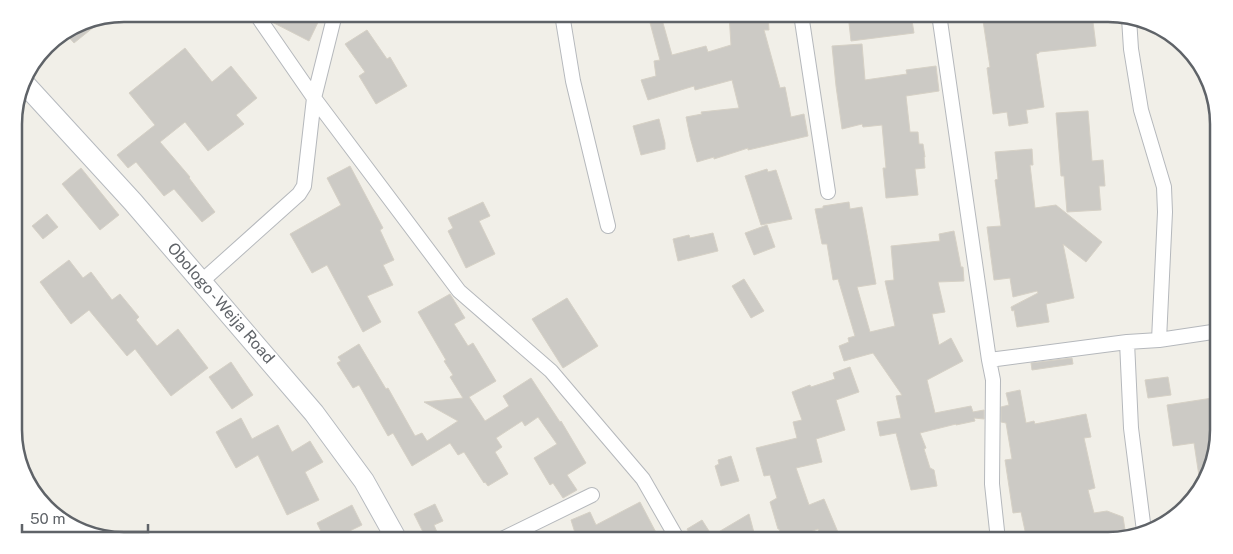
<svg xmlns="http://www.w3.org/2000/svg" width="1233" height="554" viewBox="0 0 1233 554" font-family="'Public Sans',sans-serif">
	<rect width="100%" height="100%" fill="#f1efe8"/>
	<path fill="#cccac5" stroke="#d6d1c6" d="M266,14H322L309,41L272,22Z
		M729,14H768L769,30H764L780,88L785,87L791,117L804,114L808,136L748,150V148L714,159V157L697,162L690,137L686,117L702,114L701,112L739,108L732,80L695,90L694,86L648,100L641,80L656,76L654,61L660,60L649,19L661,16L672,55L706,46L708,52L731,45Z
		M848,14H911L914,33L851,41Z
		M982,14H1033V16L1056,14H1092L1096,46L1039,52V53L1036,54L1044,107L1026,110L1028,123L1009,126L1007,112L993,114L987,68L990,67Z
		M105,18L74,43L65,33L82,22Z
		M367,30L387,59L390,57L407,86L376,104L359,76L365,72L345,44Z
		M862,44L865,80L907,74L906,70L936,66L939,91L906,96L910,132H918L919,144H923L925,157H924L925,168L915,169L918,195L886,198L883,168H886L882,125L863,127L862,124L842,129L836,86L832,46Z
		M185,48L212,82L231,66L257,98L236,115L244,124L208,151L185,122L160,142L190,177L189,178L215,212L202,222L174,189L164,196L136,162L128,168L117,155L155,125L129,93Z
		M1088,111L1092,161L1103,160L1105,186H1099L1101,210L1067,212L1064,176H1061L1056,113Z
		M659,119L665,143V149L641,155L633,126Z
		M1032,149L1033,165H1030L1035,208L1056,205L1102,242L1086,262L1063,244L1074,298L1046,304L1049,322L1017,327L1014,310L1012,311L1011,307L1038,293L1037,291L1013,297L1010,278L994,280L987,227L1001,226L995,180L998,179L995,152Z
		M350,166L383,228L380,230L394,260L383,265L393,285L367,296L381,322L363,332L327,265L312,273L290,234L341,205L327,178Z
		M81,168L119,215L100,230L62,184Z
		M767,169L768,172L776,170L792,219L761,225L745,176Z
		M483,202L490,216L479,221L495,254L466,268L448,231L453,228L448,218Z
		M849,202L850,209L862,207L876,284L857,287L870,332L895,326L885,281L894,280L891,246L940,241L939,234L954,231L961,267H963L964,281L938,282L945,312L932,314L939,345L951,338L963,361L927,380L935,413L971,406L973,412L984,410V419L974,418L975,421L956,425V424L920,433L926,448L924,449L930,468L934,470L937,486L911,490L896,433L880,436L877,422L901,418L896,396L902,395L873,353L844,361L839,346L849,342L848,338L855,336L838,279L833,280L827,244H822L815,209L823,208V206Z
		M47,214L58,227L43,239L32,226Z
		M767,225L775,247L754,255L745,233Z
		M713,233L718,251L678,261L673,239L689,235L690,238Z
		M69,260L83,278L91,272L112,300L120,294L139,317L136,320L157,346L178,329L208,368L171,396L135,349L127,356L89,310L71,324L40,282Z
		M744,279L764,311L751,318L732,286Z
		M450,294L465,318L454,324L468,346L473,343L496,381L469,397L485,421L509,406L503,396L531,378L560,422L561,421L586,463L567,475L577,490L563,498L553,483L550,485L534,458L557,444L538,417L525,426L522,421L496,438L502,447L495,452L508,474L488,486L485,482L484,483L464,452L458,455L450,443L412,466L393,433L388,436L359,385L353,388L337,363L341,361L338,357L359,344L386,389L388,388L415,436L422,433L427,441L458,421L424,402L463,398L450,377L453,375L444,361L446,360L418,312Z
		M567,298L598,346L563,368L532,319Z
		M1072,358L1073,364L1032,370L1031,363Z
		M231,362L253,395L232,409L209,377Z
		M850,367L859,392L836,400L845,430L816,439L822,462L796,468L809,505L824,499L840,537L832,540H823L818,529L789,540H784L779,529H778L770,502L777,498L770,475L764,476L756,448L797,438L793,422L802,420L792,392L810,385L811,387L835,379L833,373Z
		M1168,377L1171,395L1148,398L1145,380Z
		M1020,390L1026,423L1034,421L1035,424L1086,414L1091,437L1084,438L1095,488L1088,490L1094,513L1107,511L1123,517L1126,536L1116,540H1069V537L1051,540H1027L1021,512L1013,513L1005,460L1012,459L1006,423L1001,422V407L1009,405L1006,393Z
		M1219,397V430L1211,472L1208,476H1199L1194,443L1173,446L1167,405Z
		M241,418L252,439L278,425L292,452L310,441L323,462L305,472L319,500L287,515L258,455L236,468L216,432Z
		M731,456L739,481L721,486L715,466L719,464L718,460Z
		M640,502L660,540H568L576,536L571,520L590,512L596,525Z
		M435,504L443,521L434,525L439,537L431,540H427L414,514Z
		M352,505L362,525L331,540H325L317,523Z
		M749,514L756,540H705Z
		M702,520L709,531L693,540L687,529Z"/>
	<g fill="none" stroke-linecap="round" stroke-linejoin="round">
		<g stroke="#b5b8bc" stroke-width="16">
			<path id="street" d="M256,14L314,98L459,291L551,371L643,479L678,540
				M562,14L573,81L608,226
				M801,14L828,192
				M939,14L989,360L993,380L992,484L998,540
				M1129,18L1131,49L1141,110L1164,187L1165,212L1159,340
				M202,281L299,194L304,186L314,98L335,14
				M1127,342L1131,428L1144,531
				M989,360L1127,342L1159,340L1219,331
				M500,540L592,495"/>
		</g>
		<g stroke="#b6babf" stroke-width="22">
			<path id="secondary" d="M23,82L133,202L314,413L364,481L397,540"/>
		</g>
		<use href="#street" stroke="#fff" stroke-width="14"/>
		<use href="#secondary" stroke="#fff" stroke-width="20"/>
	</g>
	<g text-anchor="middle" dominant-baseline="central" stroke-width="4.5" stroke-linejoin="round" paint-order="stroke">
		<g font-size="16" fill="#5f6368" stroke="#fff">
			<text transform="translate(221 303) rotate(49)">Obologo - Weija Road</text>
		</g>
	</g>
	<path d="M0 0H1233V554H0ZM124 22H1108A102 102 0 0 1 1210 124V430A102 102 0 0 1 1108 532H124A102 102 0 0 1 22 430V124A102 102 0 0 1 124 22Z" fill="#fff" fill-rule="evenodd"/>
	<path fill="none" stroke="#5f6368" stroke-width="2.5" d="M124 22H1108A102 102 0 0 1 1210 124V430A102 102 0 0 1 1108 532H124A102 102 0 0 1 22 430V124A102 102 0 0 1 124 22Z"/>
	<path d="M22 524v8h126v-8" fill="none" stroke="#5f6368" stroke-width="2.5"/>
	<text x="30" y="524" font-size="15" fill="#5f6368" stroke="#ffffff" stroke-width="4" paint-order="stroke">50 m</text>
</svg>
